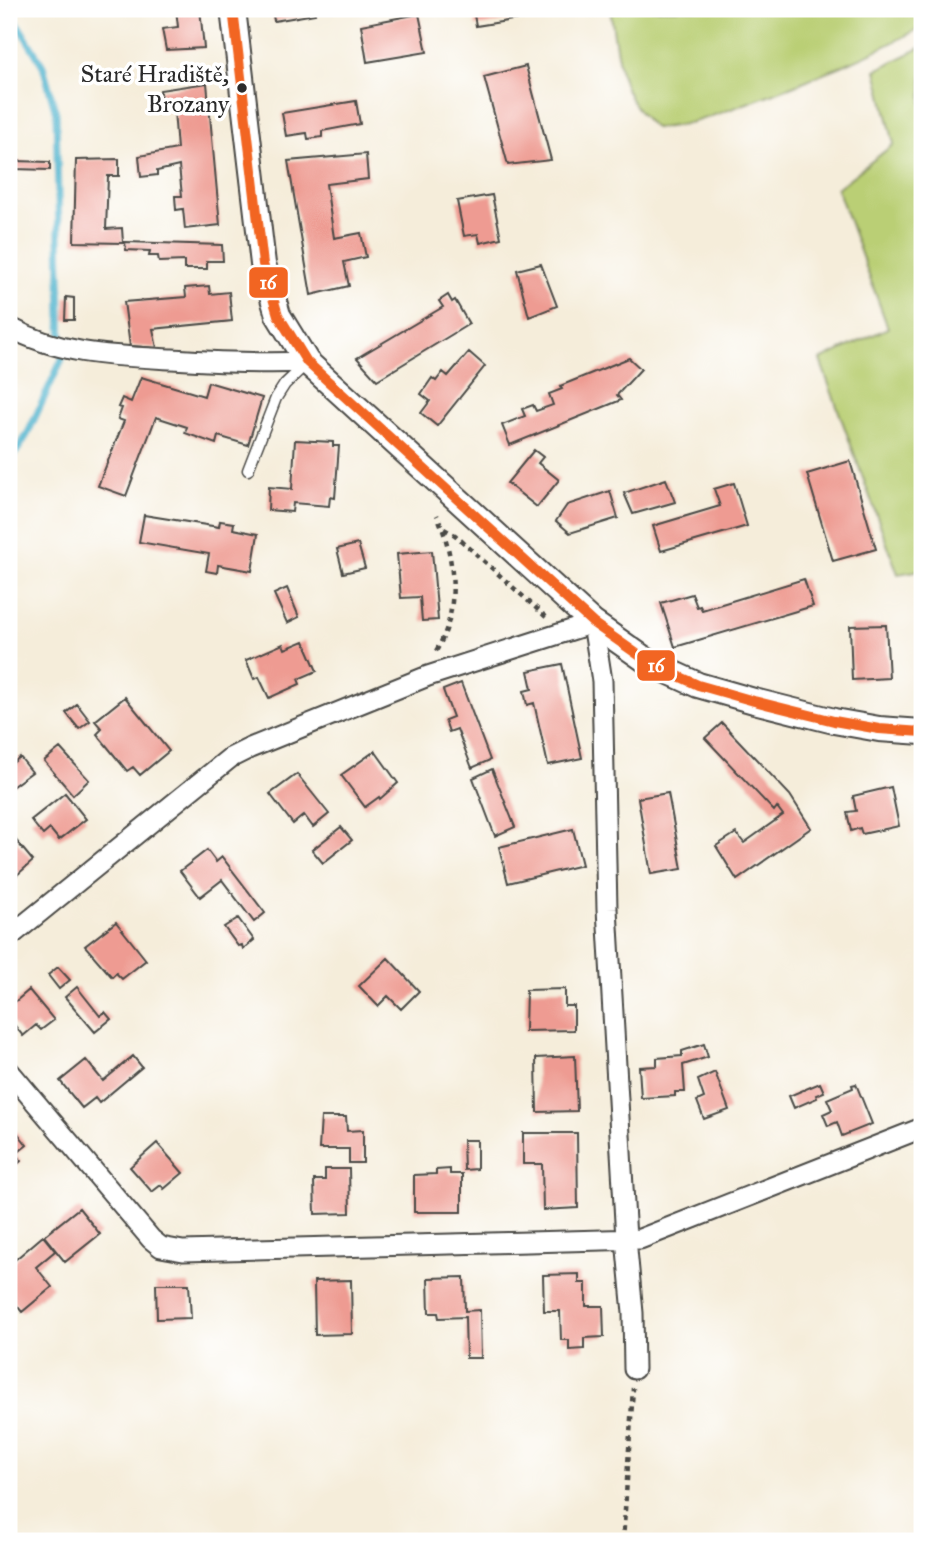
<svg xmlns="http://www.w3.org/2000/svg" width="931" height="1550" viewBox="0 0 931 1550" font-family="'IM FELL Great Primer',serif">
	<rect width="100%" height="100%" fill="#fff"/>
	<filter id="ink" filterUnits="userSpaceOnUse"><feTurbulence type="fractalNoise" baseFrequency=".0143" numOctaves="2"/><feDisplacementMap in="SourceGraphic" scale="14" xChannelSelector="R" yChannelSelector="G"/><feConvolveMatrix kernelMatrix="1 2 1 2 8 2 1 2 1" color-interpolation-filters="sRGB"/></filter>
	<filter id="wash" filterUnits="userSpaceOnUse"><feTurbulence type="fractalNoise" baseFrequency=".00686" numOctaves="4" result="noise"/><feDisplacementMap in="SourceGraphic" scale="28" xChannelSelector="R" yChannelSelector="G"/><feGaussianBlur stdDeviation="1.57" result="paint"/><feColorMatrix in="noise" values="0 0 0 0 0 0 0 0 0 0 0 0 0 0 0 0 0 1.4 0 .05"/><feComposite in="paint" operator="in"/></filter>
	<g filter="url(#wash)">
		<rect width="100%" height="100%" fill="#f5edda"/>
		<path fill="#bacf74" stroke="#727d50" stroke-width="2" d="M610,9H922V27C870,56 814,78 758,99C725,111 690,127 655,128C617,97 618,54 610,9Z
			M922,47V570L898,574L820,360L888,328L837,188L894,144L876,70Z"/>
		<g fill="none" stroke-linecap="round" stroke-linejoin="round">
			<path stroke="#4eb2cc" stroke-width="7" d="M9,14L14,18L43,66L56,113L62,359L27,435L9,463"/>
		</g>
		<g id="blocks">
			<path fill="#ee9b92" d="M176,9H200L204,48L166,50L162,29L178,27Z
				M272,9H314L315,14L274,21Z
				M473,9H517L519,19L476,26Z
				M544,9H572V10L545,15Z
				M419,14L427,52L367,62L361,25Z
				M526,66L551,160L508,165L484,77Z
				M207,83L220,225L185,229L183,209L176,210L175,196H182L179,166L157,171V175L141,177L139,156L177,149L174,110L162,111L160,90Z
				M356,101L360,124L322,131V137L308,139L307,133L286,136L282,113Z
				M366,154L368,179L326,184L334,238L361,233L366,257L344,262L349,286L311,295L288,161Z
				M119,159V176H108L106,229L122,228L123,243L74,242L76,160Z
				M14,161L50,162V170L14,169Z
				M492,195L501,238L480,243L478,234L464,236L457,201Z
				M125,242L222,245L223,261H207V269H184V261L159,262L158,256H149L150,251L126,250Z
				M541,264L557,306L529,317L517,270Z
				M209,286L210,294L229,292L232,321L153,329L157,348L130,346L124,302L186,297L185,288Z
				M448,295L452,302L455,300L469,324L377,380L357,358L443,307L439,301Z
				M66,297L74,298V320H65Z
				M469,352L485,366L437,426L421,413L430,401L421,394L432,378L436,381L443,372L448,376Z
				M629,358L641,369L617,395L621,400L510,445L502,425L525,416L522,409L533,405L536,411L553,405L549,394L562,389L560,386Z
				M141,377L204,396L208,382L262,398L248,445L218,436L216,444L185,433L187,427L156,417L126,496L98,486L124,421L118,419L122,408L118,407L122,398L131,402Z
				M295,440L333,442V446H339L335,498L330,497L329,506L293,503L292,512L268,510L269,487L292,489Z
				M534,450L543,457L538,463L559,480L537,507L507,483Z
				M850,461L876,549L833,561L807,474Z
				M666,479L675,502L633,514L624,493Z
				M734,483L747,526L661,551L653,526L720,506L714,489Z
				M610,491L618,518L570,533L556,521L567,505Z
				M144,515L219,527L220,521L234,523L233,529L258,534L252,571L218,565L217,573L206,571L209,554L139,542Z
				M358,544L365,568L343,573L337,549Z
				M432,551L438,620L422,621L420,597L401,598L397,554Z
				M804,579L813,606L675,647L661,603L692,594L697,607L700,606L702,610Z
				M287,588L299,617L287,623L274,594Z
				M886,625L889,678L852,680L850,626Z
				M304,641L317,671L298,679L300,684L269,698L259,677L254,679L246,660L283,644L285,649Z
				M562,664L582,758L548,765L534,703L527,705L524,691L532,689L528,671Z
				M461,683L490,760L472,768L457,729L449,732L445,720L453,717L443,690Z
				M125,697L169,751L140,775L133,767L127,771L97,734L102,729L95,721Z
				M77,704L90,721L79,729L66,713Z
				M722,723L790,795L811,828L737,880L716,846L736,833L744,843L783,815L777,807L774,811L705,738Z
				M60,748L89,780L73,795L44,761Z
				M375,751L398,783L380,799L379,797L365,807L341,775Z
				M20,757L32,772L9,789V766Z
				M492,769L515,827L495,836L473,778Z
				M297,774L329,814L313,827L304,815L293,824L270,794Z
				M891,787L899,826L862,834L860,828L851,831L847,812L856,811L853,796Z
				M65,793L86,819L59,840L50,829L43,835L31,820Z
				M668,793L682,869L651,874L638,798Z
				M341,827L352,840L323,863L312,850Z
				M573,829L582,865L508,883L499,847Z
				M9,832L33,861L9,882Z
				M207,850L216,862L222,857L265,913L254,922L222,880L200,897L180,871Z
				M238,918L254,940L243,949L242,945L238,946L224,927Z
				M116,922L146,960L122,979L116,973L112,977L85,946Z
				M388,958L419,991L401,1009L388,996L378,1006L359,986Z
				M58,967L70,980L59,989L48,975Z
				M77,987L100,1016L105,1012L111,1019L95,1032L65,997Z
				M565,989V1006H574V1030L525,1031L526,990Z
				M29,990L54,1020L41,1030L36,1025L23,1036L9,1018V1007Z
				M704,1044L708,1057L683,1065L685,1092H675V1096L641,1098L639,1067L657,1066V1058L682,1056V1051Z
				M133,1056L142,1067L99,1103L95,1098L82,1108L60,1081L86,1060L103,1081Z
				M575,1056L577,1111L537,1112L536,1058Z
				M715,1072L729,1110L704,1119L697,1101L704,1098L698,1080Z
				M820,1083L824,1092L816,1095L817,1098L794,1108L789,1096Z
				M856,1084L872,1124L842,1136L837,1122L828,1126L823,1114L832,1110L827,1099L853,1088L852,1085Z
				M321,1117H346L347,1131L363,1130V1163H349V1149H319Z
				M9,1122L27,1145L16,1154L21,1161L9,1171Z
				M523,1133H577L578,1208L543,1210L542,1164H523Z
				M463,1140H477V1169L464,1170Z
				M157,1143L183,1173L164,1189L161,1185L152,1192L130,1167Z
				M325,1169H349L350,1213L315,1214L314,1180H325Z
				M450,1169V1174H462V1212H414V1175L436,1174V1170Z
				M79,1208L100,1234L65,1262L44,1236Z
				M43,1236L55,1251L36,1267L52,1287L22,1312L9,1296V1289L12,1286L9,1282V1265Z
				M579,1274V1283H586V1306H603L604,1337L584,1338V1349L569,1350V1340H561L560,1311H544L543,1275Z
				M464,1277L465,1311L480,1310L481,1358H466L465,1317L439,1318L438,1313H429L428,1278Z
				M351,1280L352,1334L315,1335L314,1281Z
				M156,1284H189L191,1318L157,1319Z"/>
		</g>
	</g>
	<g filter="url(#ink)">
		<use href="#blocks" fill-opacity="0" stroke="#494845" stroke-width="2"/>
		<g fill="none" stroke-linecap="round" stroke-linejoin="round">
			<g stroke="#494845" stroke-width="13">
				<path id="service" d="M248,470L276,398L285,384L305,365"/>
			</g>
			<g stroke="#494845" stroke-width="23">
				<path id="minor" d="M9,327C60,355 115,356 172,359C217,362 262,364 307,362
					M9,937L230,758L250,748L428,676L593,623L602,681L607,909L626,1239L633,1313L634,1369
					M9,1071L151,1239L161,1247L183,1251L640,1239L922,1128"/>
			</g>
			<g stroke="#494845" stroke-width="28">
				<path id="tertiary" d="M233,9L263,264L278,315L307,362L593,623L650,663L698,685L754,701L834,721L879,729L922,732"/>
			</g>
			<path stroke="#494845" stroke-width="4.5" stroke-dasharray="5 5" stroke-linecap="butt" d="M444,529L455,535L546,617
				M436,651C461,611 455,556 437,515
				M623,1541L633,1388"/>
			<use href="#service" stroke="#fff" stroke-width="10"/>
			<use href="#minor" stroke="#fff" stroke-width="19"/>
			<use href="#tertiary" stroke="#fff" stroke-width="24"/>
			<g stroke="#fff" stroke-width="16">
				<path id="bus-1" d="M233,9L263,264L278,315L307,362L593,623L650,663L698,685L754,701L834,721L879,729L922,732"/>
			</g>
			<use href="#bus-1" stroke="#f26522" stroke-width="10"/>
		</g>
	</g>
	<circle fill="#2b2b2b" stroke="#fff" stroke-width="2.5" cx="242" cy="88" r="6"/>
	<g text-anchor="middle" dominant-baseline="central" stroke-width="7" stroke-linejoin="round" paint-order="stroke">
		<g font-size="24" fill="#2b2b2b" stroke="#fff" text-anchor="end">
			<text x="229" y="74">Staré Hradiště,<tspan x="229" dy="30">Brozany</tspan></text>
		</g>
	</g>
	<g stroke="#fff" stroke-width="2.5">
		<rect x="248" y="266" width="41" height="33" rx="7" fill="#f26522"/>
		<rect x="636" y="649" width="40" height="33" rx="7" fill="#f26522"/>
	</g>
	<g font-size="19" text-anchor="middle" font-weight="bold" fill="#fff">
		<text x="268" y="289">16</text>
		<text x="656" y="672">16</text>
	</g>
	<rect width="931" height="1550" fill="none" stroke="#fff" stroke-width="35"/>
</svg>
